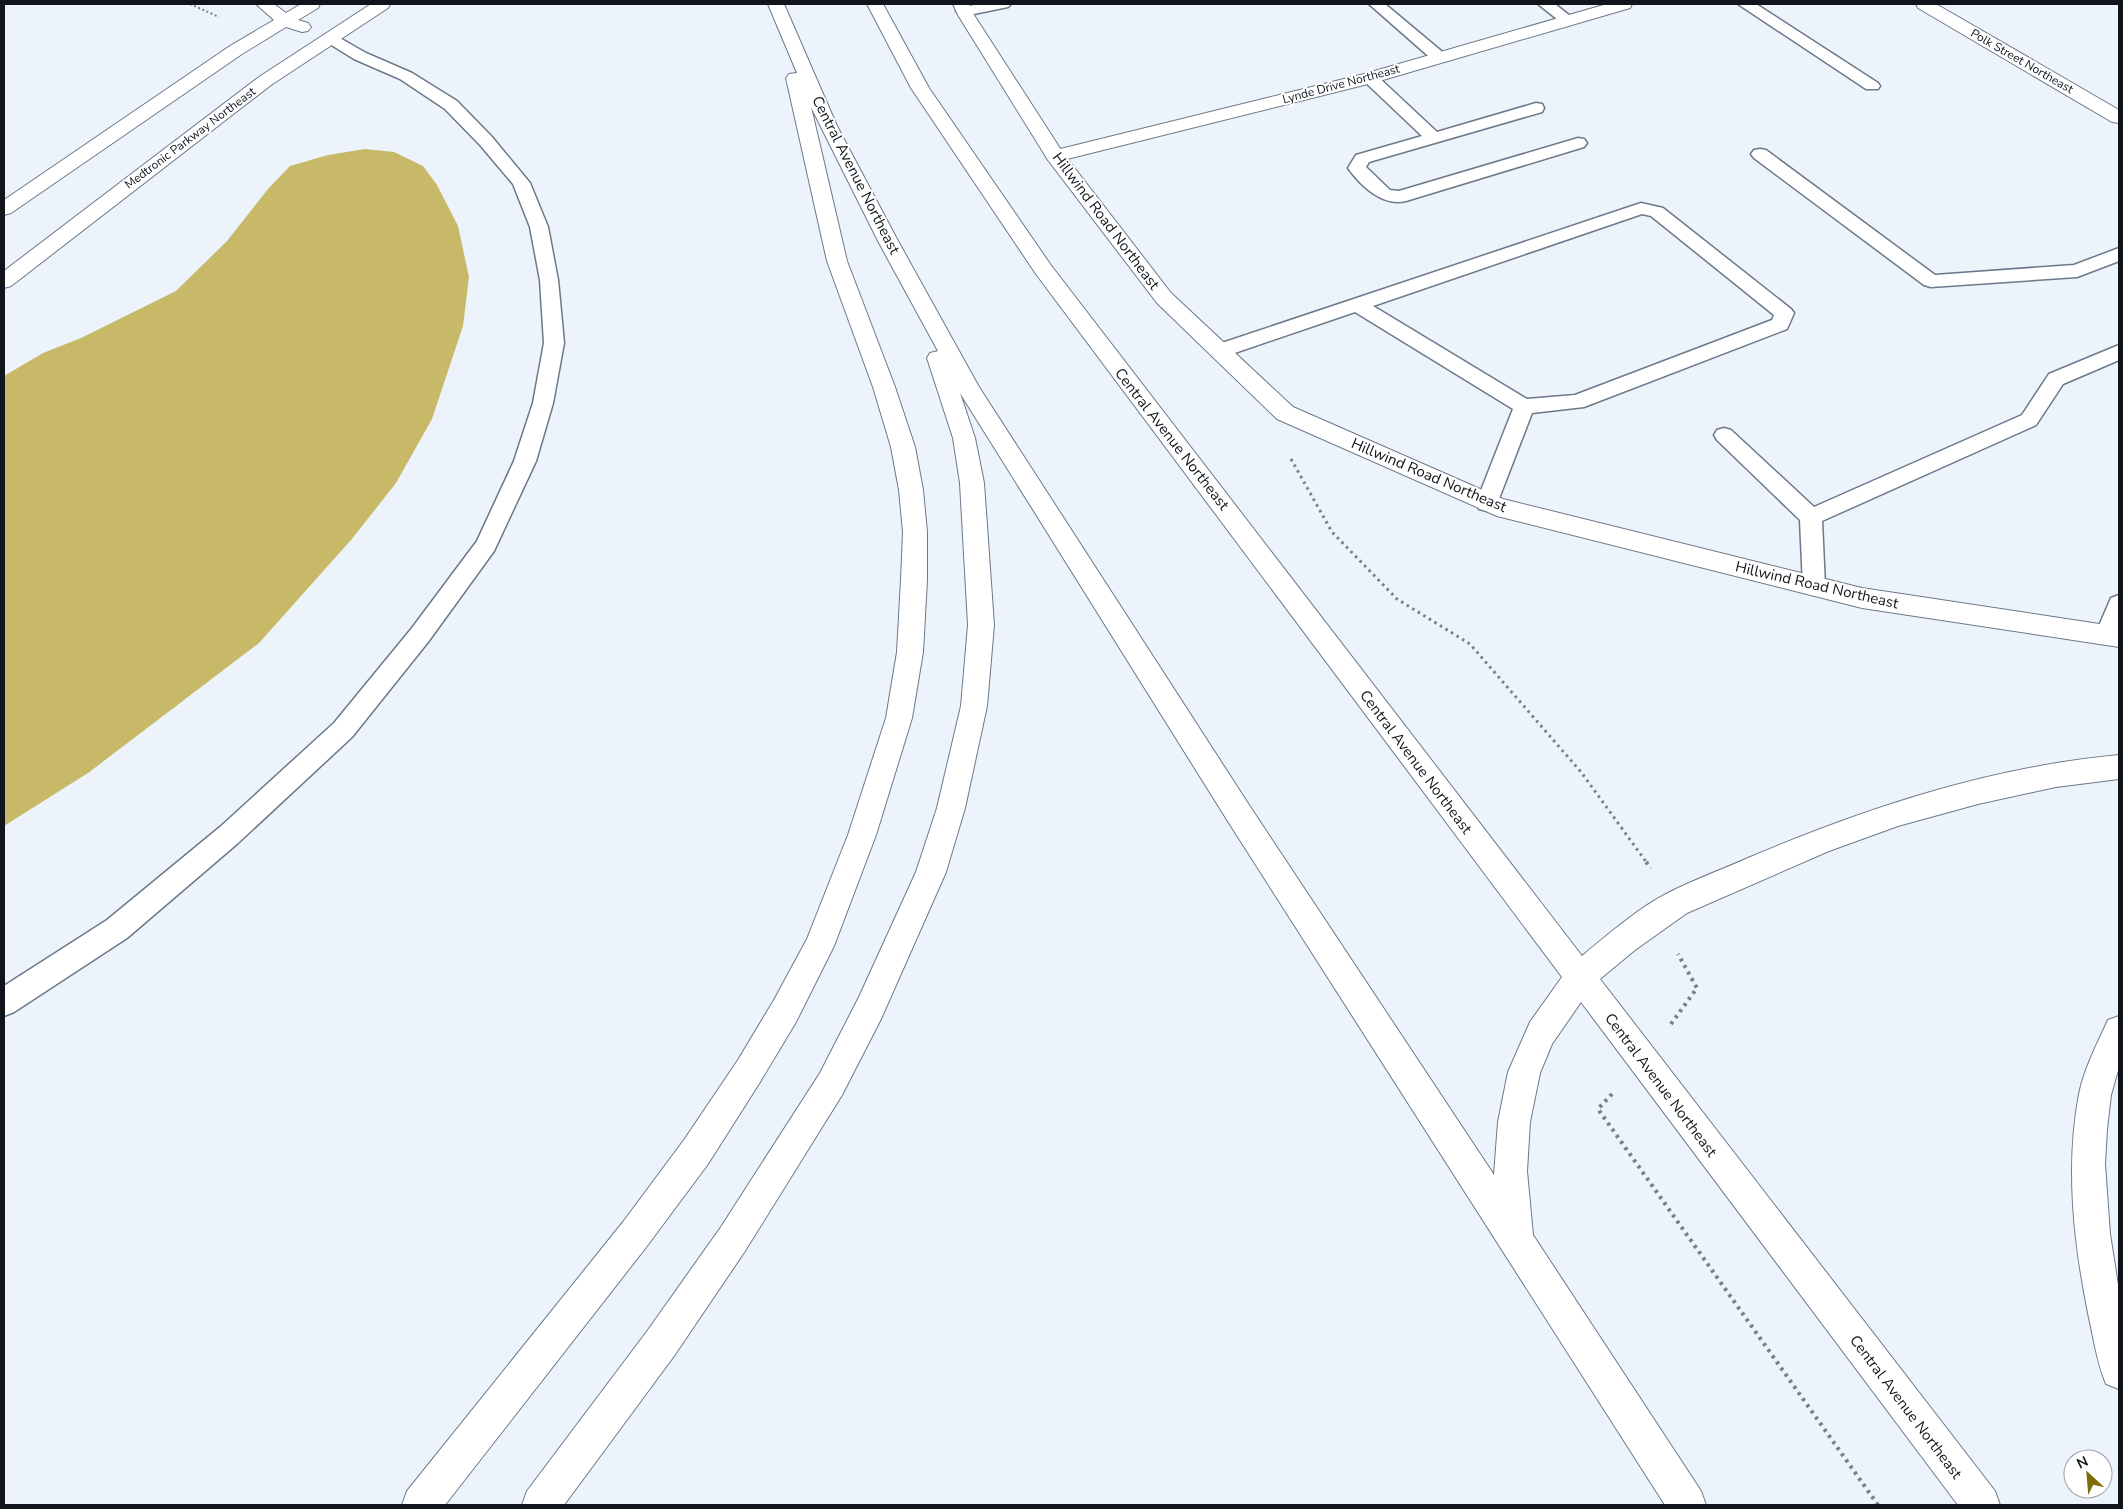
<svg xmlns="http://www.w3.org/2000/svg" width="2123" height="1509" viewBox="0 0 2123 1509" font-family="'Nunito Sans',sans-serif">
	<rect width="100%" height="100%" fill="#ecf3fb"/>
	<path fill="#c7b968" d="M365,149L394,152L423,166L437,185L458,226L469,277L463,326L432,419L396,483L351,540L259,643L88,773L4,826V376L43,353L81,338L176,291L227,241L268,189L290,166L328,155Z"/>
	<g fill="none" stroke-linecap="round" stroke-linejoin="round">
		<g stroke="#6b798b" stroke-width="3">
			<path id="lane" d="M979,4H1011L1008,7L964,16L959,14L956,11L959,8Z
				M1369,4H1385L1446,55L1448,58L1446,61H1434Z
				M1538,4H1555L1575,20L1572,23H1562Z
				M1738,4H1756L1878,83L1880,86L1878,89H1866Z
				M331,33L366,53L412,73L457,101L492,137L530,183L548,227L558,280L564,343L553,403L536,461L494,551L428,642L352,737L238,843L127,938L14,1012L4,1016V986L107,920L220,827L334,723L412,628L477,541L514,461L533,403L544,343L540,280L530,227L513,184L480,145L445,109L400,79L354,59L325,41L323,38L325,35Z
				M1370,73L1376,75L1437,132L1536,103L1542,104L1544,108L1542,112L1369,162L1366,167L1390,190L1399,191L1578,138L1584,139L1587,143L1584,147L1406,201C1383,207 1361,186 1348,168L1356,155L1422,136L1364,81L1362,78L1364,75Z
				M1760,149L1766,150L1935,275L2074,265L2119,248V261L2077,277L1931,287L1924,285L1754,158L1751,154L1754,150Z
				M1641,203L1663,208L1791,309L1794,313L1787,329L1584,407L1532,413L1495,509L1487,511L1479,509L1476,503L1513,409L1355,312L1220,358L1213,356L1210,351L1213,346ZM1642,214L1651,216L1774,315L1772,320L1575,395L1527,399L1373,306Z
				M2119,345V360L2063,384L2036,425L1822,521L1825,586L1822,592L1814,595L1806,592L1803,586L1800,520L1717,440L1714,435L1717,430L1724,428L1731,430L1814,507L2022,415L2049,374Z
				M2119,595V634L2115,642L2107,644L2099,642L2095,635L2111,598Z"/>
		</g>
		<g stroke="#6b798b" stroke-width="2">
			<path id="street" d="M1607,4H1632L1630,8L1376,82L1055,162L1048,160L1046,156L1048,152L1364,74Z
				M1916,4H1936L2119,110V123L2112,122L1918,8Z"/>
		</g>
		<g stroke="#6b798b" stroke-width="2">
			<path id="secondary" d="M256,4H274L286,13L301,4H320L318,8L298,20L308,23L311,27L308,31L302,32L286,27L242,54L11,213L4,215V200L230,46L274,20Z
				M371,4H390L388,8L271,85L11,286L4,288V271L259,77Z
				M953,4H969L974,15L1063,153L1171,293L1293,407L1503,499L1862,588L2119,627V647L1862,608L1497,516L1277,419L1157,303L1048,160L958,15Z"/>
		</g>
		<g stroke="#6b798b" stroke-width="2">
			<path id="highway" d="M768,4H784L837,126L898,241L979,387L1249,805L1494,1175L1498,1122L1508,1072L1530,1022L1562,977L1036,274L911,88L867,4H883L929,88L1050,264L1582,956C1607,935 1640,907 1668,893C1693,880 1721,870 1748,858C1866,808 1990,767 2119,755V779L2056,787L1978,804L1898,826L1829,851L1687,913L1635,950L1600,979L1995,1491L2000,1505H1958L1581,1002L1552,1044L1540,1073L1530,1122L1527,1171L1533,1235L1701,1491L1706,1505H1665L1229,823L960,393L975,438L984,483L994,625L987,706L965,808L946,872L881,1019L842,1095L745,1251L674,1356L564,1505H522L527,1491L648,1330L721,1227L820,1073L859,997L916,872L937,808L961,706L968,625L960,483L953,438L927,358L930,353L938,351L878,241L811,107L847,261L895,387L915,447L923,490L927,532V580L923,652L912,718L876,835L834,946L796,1022L760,1082L708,1164L647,1246L445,1505H402L407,1491L623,1222L684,1140L738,1060L774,1000L807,939L848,835L886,718L897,652L901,580L903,532L899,490L891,447L873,387L827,261L786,78L789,74L797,73Z
				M2119,1016V1067L2111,1095L2107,1129L2105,1164L2110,1234L2119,1291V1389L2106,1384C2097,1363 2094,1340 2089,1318C2074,1245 2065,1168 2079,1094C2084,1069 2097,1044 2108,1020Z"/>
		</g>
		<path stroke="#787f86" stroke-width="2" stroke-dasharray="2 2.5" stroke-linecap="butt" d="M190,4L219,17"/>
		<path stroke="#787f86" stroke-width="3" stroke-dasharray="2.5 4" stroke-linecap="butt" d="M1291,459L1332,532L1397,599L1470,644L1581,772L1647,863"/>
		<path stroke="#787f86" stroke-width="4" stroke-dasharray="3 4.5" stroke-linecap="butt" d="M1646,862L1651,868
			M1671,1024L1697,988L1678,954
			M1612,1094L1598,1109L1878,1505"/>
		<use href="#lane" fill="#fff" fill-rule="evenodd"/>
		<use href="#street" fill="#fff" fill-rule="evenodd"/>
		<use href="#secondary" fill="#fff" fill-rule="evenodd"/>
		<use href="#highway" fill="#fff" fill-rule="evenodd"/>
	</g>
	<g text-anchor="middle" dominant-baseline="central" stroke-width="4" stroke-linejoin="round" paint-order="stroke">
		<g font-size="12" fill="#0f151b" stroke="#fff">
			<text transform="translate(2022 61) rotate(30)">Polk Street Northeast</text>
			<text transform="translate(1341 84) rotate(-15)">Lynde Drive Northeast</text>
			<text transform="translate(190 138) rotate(-37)">Medtronic Parkway Northeast</text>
		</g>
		<g font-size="15" fill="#0f151b" stroke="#fff">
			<text transform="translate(856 175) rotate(63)">Central Avenue Northeast</text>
			<text transform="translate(1106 221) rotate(53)">Hillwind Road Northeast</text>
			<text transform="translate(1172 439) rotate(52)">Central Avenue Northeast</text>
			<text transform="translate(1429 475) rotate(23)">Hillwind Road Northeast</text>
			<text transform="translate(1817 585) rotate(13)">Hillwind Road Northeast</text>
			<text transform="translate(1416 762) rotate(53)">Central Avenue Northeast</text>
			<text transform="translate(1661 1085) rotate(53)">Central Avenue Northeast</text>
			<text transform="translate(1906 1407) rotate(53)">Central Avenue Northeast</text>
		</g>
	</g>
	<rect width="2123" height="1509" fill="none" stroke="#0f151b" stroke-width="10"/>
	<g transform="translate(2088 1474) rotate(334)"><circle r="24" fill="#ffffff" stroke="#9fa1a4"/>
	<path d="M0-4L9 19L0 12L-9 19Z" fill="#7c6d0a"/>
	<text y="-8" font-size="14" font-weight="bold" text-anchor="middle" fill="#0f151b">N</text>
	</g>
</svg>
